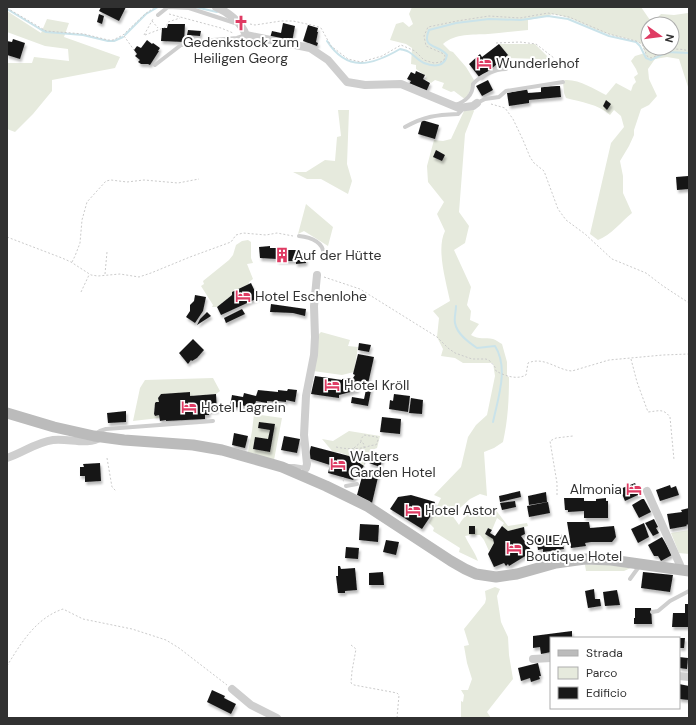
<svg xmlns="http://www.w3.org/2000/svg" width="696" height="725" viewBox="0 0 696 725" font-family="'DM Sans',sans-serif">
	<defs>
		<filter id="shadow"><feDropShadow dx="1.5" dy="3" stdDeviation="1" flood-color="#0004"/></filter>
	</defs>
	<rect width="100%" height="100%" fill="#fff"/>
	<path fill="#e6eadd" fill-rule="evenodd" d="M412,7H641L652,23L661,14L674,15L688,13L689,14V90L679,59L667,57L655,59L648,69L649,79L657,96L649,105L641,109L634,130V135L629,146L620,161L623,176V193L632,213C621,222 611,235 598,240L590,234L611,143L624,127L621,116L614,110L610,115C598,104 581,102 566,98L564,93L563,82L565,80C579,79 594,89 606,95L616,83L631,91L633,85L636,82L634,77L638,74L636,69L631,61L635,56L645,53L642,44C631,38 620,38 608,34C588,28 574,17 552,14L549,16L528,20V30C515,31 501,33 488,34C472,35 456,33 443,44L450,51L453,52L466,67L474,80L466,100L454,91L451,92L442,88L444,83L435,80L431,83L425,79L426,76L416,69V65L411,64L412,48L406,44L390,40L396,24L403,22L409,27L413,24L409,14ZM648,24H672V48H648Z
		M7,11L41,33L47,19L69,23L64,37L120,57L115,68L52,80V91L33,114L15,132L7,129V63H32L34,57L69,61L68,49L45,46L7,32Z
		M499,44H535L551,60L548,67H538V59L505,58L508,55Z
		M473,109L474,111L465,134L459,212L469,226L465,243L454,250L471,287L467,305L471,311L470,320L479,324L471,335C479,340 485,337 493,339C496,340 500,343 502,344L507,362V376L509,377C509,399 508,420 503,442L494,448L484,452L487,496L480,494L470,499L452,515L459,525C464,514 474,512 484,508L488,512L495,509L508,526L527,523L528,526L508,531L502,526L504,523L497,518L492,530L488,528L485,534L493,539L494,543L489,551L484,540L480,535H471L465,536C469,545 475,552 478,561L459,552L460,548L433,531L434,528L429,523L441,498L434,495L461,467L468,437L476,425L487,415L495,376L493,363H463L455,358L441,356L443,349L437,337L439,318L433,311L450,301C446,281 436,249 445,231L437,214L444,202L428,182L427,166L434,140L443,141L451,139L464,111Z
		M338,110H349L347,164L352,181L348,194L321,179H307L293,172H306L325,160L335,161L337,137L341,136Z
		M306,204L333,227L328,246L304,231L298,234Z
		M248,240L251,242V258L253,263L247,264L253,279L249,282V284L232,292V295L217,307H212L213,305L201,286L204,284L203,281L229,260L233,255L236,245L242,241Z
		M321,332L350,340L348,346L358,347L354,372L342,375L313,371L318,335Z
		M213,378L220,391L216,394L190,396V393L161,394L158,398L159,402H156L155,403L154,414L155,416L159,415V418L133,421L140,388L145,380Z
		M254,414L282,418L274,460L248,452L252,431Z
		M349,431L380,436L377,448L372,450L364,466C355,460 344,451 333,452L322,439L333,441Z
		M689,530V554L679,553L671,533Z
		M585,565H609L633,567L624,571H586Z
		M495,587L500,589L497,596L501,622L508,637L509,655L513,679L487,712L491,718H461V701L463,702L464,695L461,690H468L472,679L467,663L464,646L469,645L464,629L485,603L486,599L485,591Z"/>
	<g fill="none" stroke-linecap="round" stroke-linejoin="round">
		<path stroke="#cae3ea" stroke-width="2" d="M195,7L217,12
			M7,9L40,29L46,32L83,35L108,41H114L123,37
			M125,35L146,14L158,7
			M327,41C347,72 371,66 400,49C403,50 406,50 409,52C414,55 419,61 424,63C434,67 445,67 447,55C438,44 421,49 429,30L456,23L489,19L521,20L548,16L568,19L609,36L636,42L640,46L646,58L651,60L667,52L689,53
			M456,306C456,311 454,318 455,323C457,334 468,342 477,348L495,346C509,368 498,398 493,422"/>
	</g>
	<path fill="#181818" filter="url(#shadow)" d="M101,7H126L119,21L99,11Z
		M99,14L104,16L102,24L97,22Z
		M283,23L295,26L292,42L270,38L272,31L281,33Z
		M168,24H185L184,42L161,41L162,28H167Z
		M308,25L318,28L317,32H318L316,42L318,43L317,46L303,41Z
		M188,30L201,31L200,36L187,35Z
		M13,39L25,43L20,59L7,55V41L12,42Z
		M147,40L152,44L153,43L160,48L158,51H159L150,65L148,64H141L138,62L140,60L135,56L137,54L134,50L137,46L141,48Z
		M499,44L508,55L480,78L469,64L480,54L482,57Z
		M416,71L425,75L423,79L430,83L426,92L409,84L411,81L407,79L411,72L415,74Z
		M488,80L493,90L482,96L476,86Z
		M557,86H560L561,97L529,100V103L509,106L507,93L527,89L528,93L541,92V87Z
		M606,100L611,104L607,110L603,106Z
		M422,120L439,125L435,139L418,134Z
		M436,150L445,155L442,161L433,157Z
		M688,176L689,189L677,190L676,177Z
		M270,246V248H278L279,250H296V253L305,252L306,263L296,264V261H277V259L260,258L259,247Z
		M251,283L258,298L221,315L217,307L232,295V292Z
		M195,295L206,297L203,311L195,323L186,317L190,311V305L194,301Z
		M271,304L306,309L305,316L293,313L270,312Z
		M242,309L245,314L226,323L224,318Z
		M207,312L211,316L197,325L200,319Z
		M193,339L204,350L197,358L192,361L191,360L188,364L179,353Z
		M359,343L371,345L369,352L358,350Z
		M358,354L374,357L368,384L372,385L368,406L351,403L352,397L364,399L367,385H357L358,390L339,395V398L311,394L315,376L342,380V379L353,378L355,375L353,374Z
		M288,389L297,390L295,402L286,400V402L277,401V402L267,401V403L256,401L254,408L241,405V408L230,406L232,395L243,397L244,393L256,396L258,390L278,392V390L287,391Z
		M190,392V396L216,394L217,411H209V415H205V419L166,421V420L160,421L159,415L155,416L154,414L155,403L156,402H159L158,398L161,394Z
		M394,394L410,396L408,412L389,409L390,400L393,401Z
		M411,398L423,400L422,414L409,413Z
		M126,411V422L108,423L107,413Z
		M382,417L401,419L400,434L380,432Z
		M259,422L275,424L270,452L253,449L255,437L268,439L270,430L258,428Z
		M234,433L248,436L245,448L232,445Z
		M284,436L300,439L297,453L281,450Z
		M311,446L349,456L364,466L353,480L328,473L330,465L308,458Z
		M373,452L384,455L380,467L369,463Z
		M100,463L101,481L85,482V476H80V467H84L83,464Z
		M364,469L379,473L372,503L357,495Z
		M635,483L640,494L625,501L620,489Z
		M670,485L671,488L676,486L679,495L660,501L656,490Z
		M520,491L521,497L500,502L499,496Z
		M546,492L547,502L529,505L528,496Z
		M411,495L435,502L430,517L422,529L390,509L398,497Z
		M564,498H584V501H596V499L606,498V501H608V518H584V511L568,512V510H565Z
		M642,499H644L651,512L639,518L632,505Z
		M515,501L516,507L502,510L500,503Z
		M548,502L550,513L529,517L527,506Z
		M689,508V524L686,525L687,526L670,529L667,514L682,512L681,510Z
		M654,519L658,527L656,528L659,533L653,536L645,523Z
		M567,522H589L590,528L614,526L616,537L612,542H591L585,543L586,546L571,548L569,541L570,540Z
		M644,523L649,537L638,543L631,529Z
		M360,524L379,525L378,542L359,540Z
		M469,526H475V534H469Z
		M502,526L508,531L524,527L525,534L521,536L531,550L526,553L527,555L509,566L508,564L506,566L504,563L494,567L488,554L494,543L493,539L485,534L488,528L492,530L490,533L495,536Z
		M561,534L564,549L543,552V549L538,550L536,538Z
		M662,537L672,555L661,561L658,556H654L648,545Z
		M386,540L399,542L396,555L383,552Z
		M346,547L359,548L358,559L345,558Z
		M338,566H340L341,569L355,568L357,590L345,591V593H338L336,576H338Z
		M383,572L384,585H369V573Z
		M643,572L673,575L670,592L641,588Z
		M594,589L595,599H600L601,606L588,608L585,591Z
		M617,590L620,605L605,606L603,592Z
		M685,604H689V627H672L673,613H685Z
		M635,608H651L652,624H634V618H635Z
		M572,631V638H551V652L541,654L540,647L533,648V636Z
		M679,638H685L684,648H679Z
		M679,657L688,658L687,669L679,668Z
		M538,663L541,676H539L540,679L531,682L530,678L521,681L518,668Z
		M679,684L689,686V700L679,699Z
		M212,690L225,696L224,698L236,704L231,714L207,702Z"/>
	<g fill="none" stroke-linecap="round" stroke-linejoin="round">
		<path stroke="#cbcbcb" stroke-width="1" stroke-dasharray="2 2" stroke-linecap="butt" d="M7,8L46,31L84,34L108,40H113L123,35L145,14L155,7
			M169,14L221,28L233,33
			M152,21L158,28
			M250,24L255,25L281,21H293L316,26L321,28L331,46L348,59L361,62L382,56L401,45L415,51L424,60L434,63L441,62L444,60L445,56L444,54L426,46L424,36L428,27L457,21L489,16L520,18L548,13L569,17L609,34L636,41L642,44L647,56L651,58C666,52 672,46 689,51
			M144,35L153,19
			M145,35L166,27L168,22L180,18
			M124,36L134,50
			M496,43L520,42L536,44L554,58V62L537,66
			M491,104L505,108L513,119L523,140L530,157L534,163L544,171L558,209L566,220L585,234L612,259L646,273L663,286L689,303
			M7,237L62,258L71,262L91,275L98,276L120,274L139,277L151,273L190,257L231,242L236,235L243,233L266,235L277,233L293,236
			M72,262L75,256L80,243L82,220L87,202L106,181L111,180L127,182L144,180L178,183L199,179
			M105,274L107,252
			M324,277L360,289L437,337L448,348L455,353L472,359H486L490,361L495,367L496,371C505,376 517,380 526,375L528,363C544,356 557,370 572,371L609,360L663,355L689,354
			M81,292L89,275
			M631,359L637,382L648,412C659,411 663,408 670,417L674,460
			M336,447C345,449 353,449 362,448C367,447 371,445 376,445L378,440L377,437L364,435L361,439V442L364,444C364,451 366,462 364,467C362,471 358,475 356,478
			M354,448L361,442
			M107,458L112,487L116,491
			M343,477L342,480L344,481
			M557,495V483L550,441L556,438L573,436
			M351,645L356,649L352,671L351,683L354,685L397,693L399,695L397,718
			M7,666C21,643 36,618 63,609L83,619L132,629L166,640L179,648L227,685"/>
		<path stroke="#cecece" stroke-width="4" d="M158,15L168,7L189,8L235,23L236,22
			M155,65L181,45L201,41L237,38L246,35
			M477,103L485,99L499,97L506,91L563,82
			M455,105C465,102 473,95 473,84C480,76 495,69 506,69
			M405,127C425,116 436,115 458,114L461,111L460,109
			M299,236C311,237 326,243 323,257
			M97,433L100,431L106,429L213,421
			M289,466H294L306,468
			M346,486L357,484
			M630,579L638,568L639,566
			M652,612L658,611L670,601L689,591"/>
		<path stroke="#cecece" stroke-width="8" d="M216,7C228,12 241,22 246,35L310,48L328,60L347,82L365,85L401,84L459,108L473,106L477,103
			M7,458C22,453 37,442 53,440C69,438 88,446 101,437
			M306,468L307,464L304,435L306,396L314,355L315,337L314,306L317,275
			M647,491L680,565V569
			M533,659L551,658
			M679,676L689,677
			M232,689L251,705L277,718"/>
		<path stroke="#bbb" stroke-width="11" d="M7,413L54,427L94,436L124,440L193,445L222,450L282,467L326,486L367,506L451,561L465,569L476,574L496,577L517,574L556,563L585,559L611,560L689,571"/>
	</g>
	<defs>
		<g id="church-bare" transform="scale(1.2)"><path d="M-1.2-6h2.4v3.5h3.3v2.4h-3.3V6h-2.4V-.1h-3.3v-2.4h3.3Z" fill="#df3b63" stroke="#fff" stroke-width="2.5" paint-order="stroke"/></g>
		<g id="hotel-bare" transform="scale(1.2)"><path d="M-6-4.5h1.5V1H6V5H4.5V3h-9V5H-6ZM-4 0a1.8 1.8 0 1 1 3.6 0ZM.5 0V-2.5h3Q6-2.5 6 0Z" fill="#df3b63" stroke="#fff" stroke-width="2.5" paint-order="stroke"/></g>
		<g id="building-bare" transform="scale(1.2)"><path d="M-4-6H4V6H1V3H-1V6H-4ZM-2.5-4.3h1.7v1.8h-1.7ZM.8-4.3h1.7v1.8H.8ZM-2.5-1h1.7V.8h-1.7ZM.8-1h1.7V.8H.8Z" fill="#df3b63" stroke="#fff" stroke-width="2.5" paint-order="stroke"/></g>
	</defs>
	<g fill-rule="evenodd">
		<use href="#church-bare" x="241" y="23"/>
		<use href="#hotel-bare" x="484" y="63"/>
		<use href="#building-bare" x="282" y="255"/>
		<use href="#hotel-bare" x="243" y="296"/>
		<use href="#hotel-bare" x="332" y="385"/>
		<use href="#hotel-bare" x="189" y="407"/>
		<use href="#hotel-bare" x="338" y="464"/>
		<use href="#hotel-bare" x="634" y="489"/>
		<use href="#hotel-bare" x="413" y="510"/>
		<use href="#hotel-bare" x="514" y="548"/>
	</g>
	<g text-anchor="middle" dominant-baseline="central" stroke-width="4" stroke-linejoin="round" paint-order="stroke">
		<g font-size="14" fill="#313131" stroke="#fff" text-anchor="start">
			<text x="241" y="42" text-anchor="middle">Gedenkstock zum<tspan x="241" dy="16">Heiligen Georg</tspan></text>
			<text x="496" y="63">Wunderlehof</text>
			<text x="294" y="255">Auf der Hütte</text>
			<text x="255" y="296">Hotel Eschenlohe</text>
			<text x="344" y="385">Hotel Kröll</text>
			<text x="201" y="407">Hotel Lagrein</text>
			<text x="350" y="456">Walters<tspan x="350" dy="16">Garden Hotel</tspan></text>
			<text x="622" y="489" text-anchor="end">Almonia</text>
			<text x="425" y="510">Hotel Astor</text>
			<text x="526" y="540">SOLEA<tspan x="526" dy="16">Boutique Hotel</tspan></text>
		</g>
	</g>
	<rect width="696" height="725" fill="none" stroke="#313131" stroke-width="16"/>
	<rect x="550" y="637" width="130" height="72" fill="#ffffff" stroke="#adadad"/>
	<rect x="558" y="650" width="20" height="6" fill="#bbbbbb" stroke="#adadad"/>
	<text x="586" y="657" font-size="12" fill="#313131">Strada</text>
	<rect x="558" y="667" width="20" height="12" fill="#e6eadd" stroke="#adadad"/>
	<text x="586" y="677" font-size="12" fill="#313131">Parco</text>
	<rect x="558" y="687" width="20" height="12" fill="#181818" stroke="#adadad"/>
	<text x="586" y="697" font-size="12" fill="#313131">Edificio</text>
	<g transform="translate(660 36) rotate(104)"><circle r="19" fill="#ffffff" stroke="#adadad"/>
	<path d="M0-3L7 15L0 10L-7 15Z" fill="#df3b63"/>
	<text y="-6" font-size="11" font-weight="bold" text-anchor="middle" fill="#313131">N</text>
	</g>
</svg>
